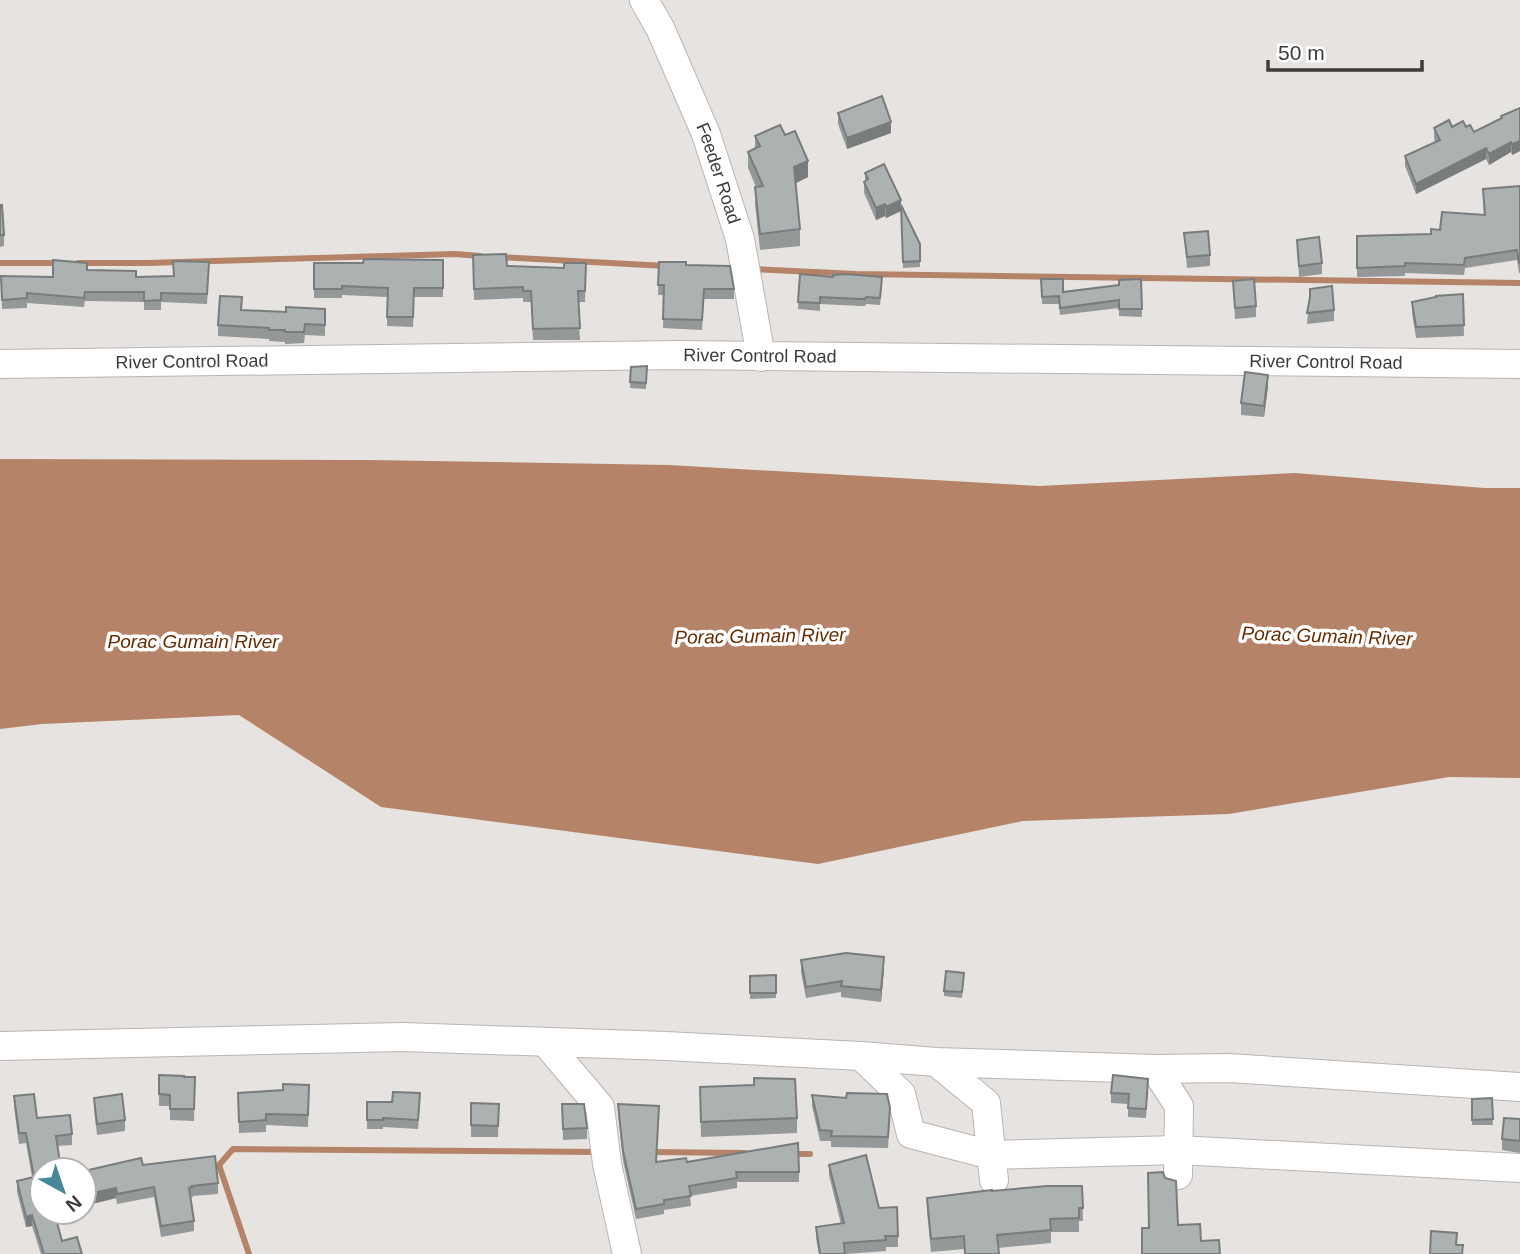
<svg xmlns="http://www.w3.org/2000/svg" width="1520" height="1254" viewBox="0 0 1520 1254" font-family="Helvetica,sans-serif">
	<rect width="100%" height="100%" fill="#e7e3e0"/>
	<path fill="#b48368" d="M0,459L367,460L669,465L1039,486L1295,473L1484,488H1520V778L1449,777L1229,814L1023,821L818,864L381,807L239,715L42,724L0,729Z"/>
	<g fill="none" stroke-linecap="round" stroke-linejoin="round">
		<path stroke="#b48368" stroke-width="6" d="M498,257L666,266
			M0,263H60
			M78,263H146L455,254L480,256
			M753,269L856,274L1520,283
			M651,1152L745,1153
			M791,1154H810
			M249,1254L219,1165L233,1149L599,1152"/>
		<g stroke="#bab5b3" stroke-width="30">
			<g id="minor">
				<path id="s1" d="M644,0L660,28L706,134L740,239L761,357"/>
				<path id="s2" d="M0,364L679,355L1520,364"/>
				<path d="M546,1043L600,1107L607,1164L627,1254"/>
				<path d="M0,1046L403,1037L666,1046L861,1056L936,1062L1155,1069L1229,1068L1520,1087"/>
				<path d="M861,1056L901,1094L911,1134L991,1155L1178,1150L1520,1168"/>
				<path d="M936,1062L986,1103L994,1180"/>
				<path d="M1155,1069L1179,1106L1178,1175"/>
			</g>
		</g>
		<use href="#minor" stroke="#fff" stroke-width="28"/>
	</g>
	<path fill="#949899" d="M1520,108V151L1512,155L1511,152L1489,165L1486,159L1416,194L1405,166V156L1435,142L1434,138V128L1466,127L1474,132L1501,118V116Z
		M838,113L891,133L847,149L838,124Z
		M785,135L808,177L796,183L800,229V246L760,250L755,204L756,187L748,168V152L755,148V136Z
		M865,173L901,211L886,218L885,216L876,220L864,193V182L865,181Z
		M1520,186V273H1519L1517,260L1465,268L1464,275L1405,273V276L1357,277V236L1431,234L1484,215L1483,189Z
		M0,205L4,235V246L0,247Z
		M901,205L920,244V267L903,268Z
		M1184,233L1210,255V266L1187,268Z
		M1297,240L1322,263V274L1299,277Z
		M473,255L507,266L564,268L586,263L585,302H578L580,340H533L531,302H523V298L474,300Z
		M443,260V297H414L413,327L387,326V297L342,295V298H314V263H363Z
		M659,262L686,265L734,289V299H704L702,330L663,328L664,295H658Z
		M87,270L136,277L173,276L209,271L207,304L161,302V310H144V302L85,301L84,307L27,303V308L2,309L1,276L53,277Z
		M800,274L833,277L882,284L880,305L866,304L865,306H860L820,304V311L798,309Z
		M1041,279L1063,292L1119,285L1141,279L1142,317L1119,316V308L1060,315L1059,304H1042Z
		M1233,281L1256,306V317L1235,319Z
		M1310,289L1334,310V321L1307,324Z
		M1463,294L1464,336L1416,338L1412,313V302Z
		M325,309V336L305,335L304,343L285,344V342L269,341V339L218,336V325L242,310L286,312Z
		M647,366L646,389L630,388L631,367Z
		M1268,386L1264,417L1241,415V403Z
		M801,960L884,968L881,1002L841,997V992L806,998L801,972Z
		M776,975V998L750,999V976Z
		M964,979L962,998L944,996V991Z
		M159,1075L195,1077L194,1121L170,1120V1106H159Z
		M700,1087L797,1118V1133L701,1137Z
		M1148,1088L1146,1118L1128,1117V1104L1111,1103V1093Z
		M238,1093L309,1096L308,1127L266,1125V1132L239,1133Z
		M812,1095L890,1118L888,1148L831,1147V1141H820L812,1106Z
		M14,1096L37,1118L72,1134V1145L57,1146L56,1219L62,1241L82,1254H41L32,1226L26,1227L17,1192V1181L32,1177L26,1143L19,1144L14,1107Z
		M94,1098L125,1120V1131L97,1135L94,1109Z
		M1492,1098L1493,1125H1472V1099Z
		M367,1102L420,1103L418,1129L383,1127V1129H367Z
		M471,1103L499,1104L498,1137H471Z
		M562,1104L587,1128V1139L563,1140Z
		M618,1104L657,1162H687L799,1172V1182H737V1188L690,1196L691,1206L664,1210V1214L636,1219L623,1161L618,1114Z
		M1520,1119V1153L1502,1150V1139Z
		M143,1165L218,1183V1194L193,1196V1197L190,1198L194,1221V1231L161,1237L154,1197L117,1204L116,1198L84,1206Z
		M829,1165L879,1208L898,1236V1247H886V1251L845,1254H819L816,1238V1227L841,1224L829,1175Z
		M1082,1186L1083,1221H1079V1232H1051V1243L998,1248L999,1254H964V1249L931,1252L927,1211V1198L992,1191Z"/>
	<path fill="#787c7d" d="M891,122V133L847,149V138Z
		M1520,141V151L1512,155V144Z
		M1511,142V152L1489,165V154Z
		M1486,148V159L1416,194V184Z
		M808,161V177L794,184V167Z
		M901,200V211L886,218V207Z
		M885,204V216L876,220V208Z
		M1268,375V386L1264,417V406Z
		M884,957V968L881,1002V990Z
		M116,1188V1198L84,1206V1195Z
		M32,1215V1226L26,1227V1217Z"/>
	<path fill="#acb1b2" stroke="#787c7d" stroke-width="2" d="M882,96L891,122L847,138L838,113Z
		M1520,108V141L1512,144L1511,142L1489,154L1486,148L1416,184L1405,156L1440,140L1434,128L1449,120L1452,127L1463,121L1466,127L1470,125L1474,132L1502,118L1501,116Z
		M780,125L785,135L795,131L808,161L794,167L800,229L760,234L755,187L763,186L748,152L760,146L755,136Z
		M884,164L901,200L886,207L885,204L876,208L864,182L868,179L865,173Z
		M1520,186V263H1519L1517,250L1465,258L1464,265L1405,263V266L1357,268V236L1431,234V229L1440,230L1442,212L1485,215L1483,189Z
		M0,205H2L4,235H0Z
		M901,205L920,244V261L903,262Z
		M1208,231L1210,255L1187,257L1184,233Z
		M1319,237L1322,263L1299,266L1297,240Z
		M506,254L507,266L564,268V263H586L585,291H578L580,328L533,329L531,291H523V287L474,289L473,255Z
		M364,259L443,260V288H414L413,317H387L388,288L342,286V289H314V263H363Z
		M53,260L87,263V270L136,271V277L174,276L173,261L209,262L207,294L161,293V300L144,301V292H85L84,298L27,293V298L2,300L1,276L53,277Z
		M659,262H686V265L730,266L734,289H704L702,320L663,319L664,285H658Z
		M800,274L833,277V275L845,274L882,277L880,298L866,297L865,299H860L820,297V303L798,302Z
		M1041,279H1063V292L1119,285V280L1141,279L1142,309H1119V300L1060,308L1059,296L1042,297Z
		M1254,279L1256,306L1235,308L1233,281Z
		M1332,286L1334,310L1307,313L1310,297V289Z
		M1463,294L1464,325L1416,327L1412,302L1436,297V296Z
		M220,296L242,297L241,310L286,312V307L325,309V325L305,324L304,332H285V330H269V328L218,325Z
		M647,366L646,383L630,382L631,367Z
		M1245,372L1268,375L1264,406L1241,403Z
		M846,953L884,957L881,990L841,986L842,981L806,987L801,960Z
		M946,971L964,973L962,992L944,991Z
		M776,975V993H750V976Z
		M159,1075L184,1076V1077H195L194,1109H170V1095L159,1094Z
		M1113,1075L1148,1079L1146,1109L1128,1108L1129,1094L1111,1093Z
		M754,1078L795,1079L797,1118L701,1122L700,1087L754,1085Z
		M283,1084L309,1085L308,1115L266,1114V1120L239,1122L238,1093L283,1090Z
		M393,1092L420,1093L418,1120L383,1118V1120H367V1102H392Z
		M847,1093L887,1094L890,1108L888,1137L831,1136L832,1131L820,1130L812,1095L846,1098Z
		M34,1094L37,1118L70,1115L72,1134L56,1136L61,1170H42V1212H54L62,1241L77,1237L82,1254H44L32,1215L26,1217L17,1181L34,1177L26,1133H19L14,1096Z
		M122,1094L125,1120L97,1124L94,1098Z
		M1492,1098L1493,1119L1472,1120V1099Z
		M471,1103L499,1104L498,1126L471,1125Z
		M562,1104H584L587,1128L563,1129Z
		M618,1104L659,1106L656,1162L686,1158L687,1162L798,1143L799,1172H736L737,1178L689,1186L691,1196L664,1200V1204L636,1209L623,1151Z
		M1504,1118L1520,1119V1141L1502,1139Z
		M866,1155L879,1208L897,1207L898,1236H885L886,1240L844,1243L845,1254H820L816,1227L844,1223L829,1165Z
		M215,1156L218,1183L192,1186L193,1187L189,1188L194,1221L161,1226L154,1187L117,1194L116,1188L84,1195V1171L141,1158L143,1165Z
		M1163,1172L1165,1178L1176,1181L1178,1225L1200,1224L1201,1241L1219,1240L1220,1254H1142V1228H1149L1148,1173Z
		M1047,1186H1082L1083,1208H1079V1218L1050,1219L1051,1230L997,1235L999,1254H965L964,1236L931,1239L927,1198L992,1190V1191Z
		M1431,1231L1457,1233L1456,1245H1463L1462,1254H1430Z"/>
	<g text-anchor="middle" dominant-baseline="central" stroke-width="7" stroke-linejoin="round" paint-order="stroke">
		<g font-size="18" fill="#3e3c3b" stroke="#fff">
			<text stroke="none"><textPath href="#s1" startOffset="189">Feeder Road</textPath></text>
			<text stroke="none"><textPath href="#s2" startOffset="760">River Control Road</textPath></text>
			<text stroke="none"><textPath href="#s2" startOffset="192">River Control Road</textPath></text>
			<text stroke="none"><textPath href="#s2" startOffset="1326">River Control Road</textPath></text>
		</g>
		<g font-size="19" font-style="italic" fill="#692c00" stroke="#fff">
			<text transform="translate(760 636) rotate(-1)">Porac Gumain River</text>
			<text transform="translate(1327 636) rotate(2)">Porac Gumain River</text>
			<text x="193" y="641">Porac Gumain River</text>
		</g>
	</g>
	<g transform="translate(63 1191) rotate(140)"><circle r="33" fill="#ffffff" stroke="#b2b1b1" stroke-width="2"/>
	<path d="M0-5L12 26L0 18L-12 26Z" fill="#47879a"/>
	<text y="-10" font-size="19" font-weight="bold" text-anchor="middle" fill="#3e3c3b">N</text>
	</g>
	<path d="M1268 60v10h154v-10" fill="none" stroke="#3e3c3b" stroke-width="3.5"/>
	<text x="1278" y="60" font-size="21" fill="#3e3c3b" stroke="#ffffff" stroke-width="5" paint-order="stroke">50 m</text>
</svg>
